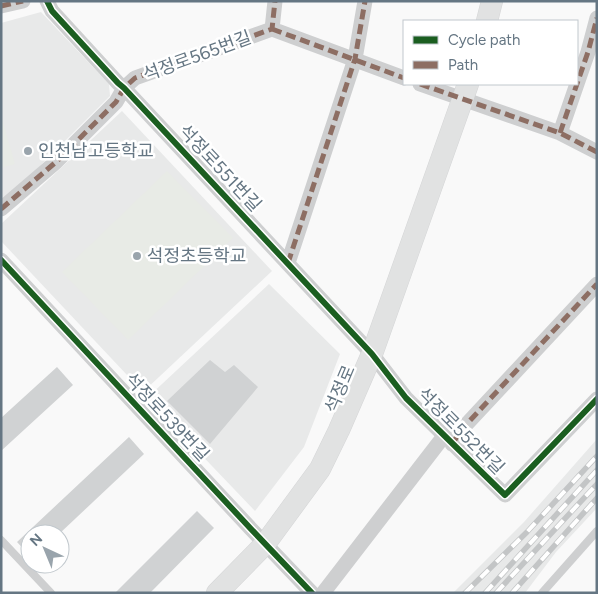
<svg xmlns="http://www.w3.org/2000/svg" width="598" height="594" viewBox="0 0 598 594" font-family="Figtree,'Noto Sans KR',sans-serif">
	<rect width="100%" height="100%" fill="#f9f9f9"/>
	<path fill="#e8e9e9" d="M41,12L109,84L110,96L1,205V23Z
		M122,111L272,271L143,392L1,241V224Z
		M269,284L340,354L304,447L255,511L147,398Z
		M597,439V508L556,552L525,593H453L524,522Z"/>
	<path fill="#e8ebe6" d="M1,115L15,164L1,168Z
		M167,171L233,238L128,340L62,272Z"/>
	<path fill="#d0d2d3" d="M210,360L225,372L234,365L258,387L210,444L167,401Z
		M57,367L73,385L1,451V418Z
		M129,437L144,454L59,534H30V556L17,542Z
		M197,511L214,528L150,593H115Z"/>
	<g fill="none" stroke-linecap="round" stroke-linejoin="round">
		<g stroke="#d5d6d7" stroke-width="22">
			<path id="secondary" d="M487,21L492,1
				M217,593L265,544L320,469L339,430L372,354L468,84"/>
		</g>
		<path stroke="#cecfd0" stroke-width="8" d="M1,540L51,593
			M542,593L597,531"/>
		<path stroke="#cecfd0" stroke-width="15" d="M47,1L52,11L118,83L124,88L372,354L406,398L505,495L597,399
			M1,6L23,1
			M272,29L404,78
			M420,84L560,133L597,152
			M560,133L588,52L597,18
			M1,209L56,162L116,102L124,88L135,78L272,29L275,1
			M1,260L251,529L312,593
			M288,263L355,59L365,1
			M452,444L463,428L597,284
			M323,593L444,436"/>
		<use href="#secondary" stroke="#e1e2e2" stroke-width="21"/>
		<g stroke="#c3c5c6" stroke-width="5.5">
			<path id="rail" d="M465,593L527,532L597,456
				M485,593L597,470
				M496,593L597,484
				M512,593L597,498"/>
		</g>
		<use href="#rail" stroke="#fff" stroke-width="4" stroke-dasharray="11" stroke-linecap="butt"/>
		<path stroke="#8d6e63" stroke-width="5" stroke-dasharray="10 5" stroke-linecap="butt" d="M1,6L23,1
			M272,29L404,78
			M420,84L560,133L597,152
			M560,133L588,52L597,18
			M1,209L56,162L116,102L124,88L135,78L272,29L275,1
			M288,263L355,59L365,1
			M452,444L463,428L597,284"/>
		<g stroke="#fff" stroke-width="9">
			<path id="cycleway" d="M47,1L52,11L118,83L124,88L372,354L406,398L505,495L597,399
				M1,260L251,529L312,593"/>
		</g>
		<use href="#cycleway" stroke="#1b5e20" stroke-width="6"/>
	</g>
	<g fill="#99a4ac" stroke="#fff" stroke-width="2">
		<circle cx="28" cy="151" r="5"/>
		<circle cx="137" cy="256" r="5"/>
	</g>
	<g text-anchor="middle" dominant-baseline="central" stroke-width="5" stroke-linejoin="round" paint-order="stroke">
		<g font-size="18" fill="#657683" stroke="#fff">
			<text transform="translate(197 56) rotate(-20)">석정로565번길</text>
			<text transform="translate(220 168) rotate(47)">석정로551번길</text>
			<text transform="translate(340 389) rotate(-67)">석정로</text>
			<text transform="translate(167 417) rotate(47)">석정로539번길</text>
			<text transform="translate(461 431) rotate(45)">석정로552번길</text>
		</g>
		<g font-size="18" fill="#657683" stroke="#fff" text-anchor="start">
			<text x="38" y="151">인천남고등학교</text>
			<text x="147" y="256">석정초등학교</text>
		</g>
	</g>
	<rect width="598" height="594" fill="none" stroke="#657683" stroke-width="5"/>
	<rect x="403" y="20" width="175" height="65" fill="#ffffff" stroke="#c1c8cd"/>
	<rect x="413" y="36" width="25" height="8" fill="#1b5e20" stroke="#c1c8cd"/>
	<text x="448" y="45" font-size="15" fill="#657683">Cycle path</text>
	<rect x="413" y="61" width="25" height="8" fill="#8d6e63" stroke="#c1c8cd"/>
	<text x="448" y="70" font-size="15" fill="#657683">Path</text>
	<g transform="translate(45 549) rotate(316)"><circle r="24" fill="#ffffff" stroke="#c1c8cd"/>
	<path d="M0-4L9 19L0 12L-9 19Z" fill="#99a4ac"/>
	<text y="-8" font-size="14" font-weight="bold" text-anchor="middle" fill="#657683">N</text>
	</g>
</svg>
